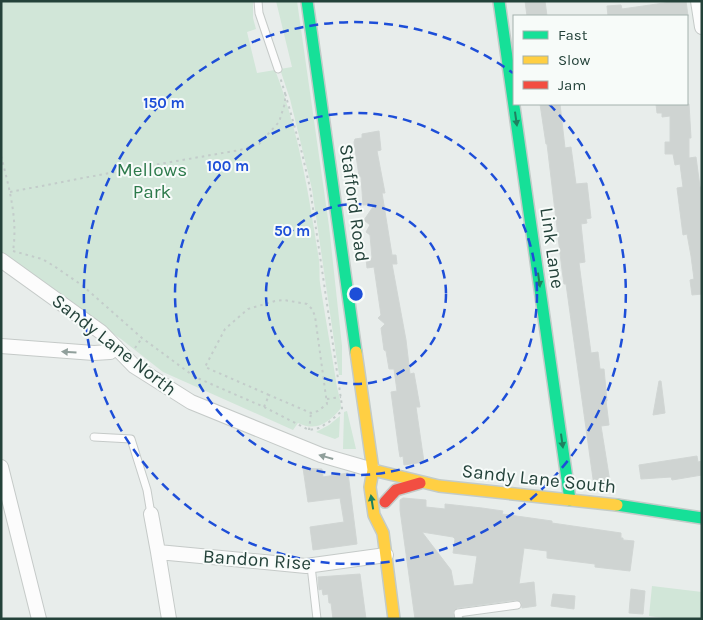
<svg xmlns="http://www.w3.org/2000/svg" width="703" height="620" viewBox="0 0 703 620" font-family="Karla,sans-serif">
	<rect width="100%" height="100%" fill="#e8edeb"/>
	<path fill="#d1e6d8" d="M1,1H253V18L256,29L247,32L257,73L275,70C299,131 309,196 319,260C320,268 319,276 320,283C325,316 331,349 336,381C337,390 341,399 341,408C329,423 316,432 298,423L293,430L163,372L121,339L1,260Z
		M276,1H297L329,226L342,346V375H339L312,189L290,99L280,69L292,67Z
		M347,411L356,449H343L344,412Z
		M340,416L339,437L335,439L316,432L329,425Z
		M652,586L702,592V619H670L649,616Z"/>
	<path fill="#cfd4d2" stroke="#d1d6d4" fill-rule="evenodd" d="M525,1H545L547,16H527Z
		M678,1H686L688,16H608L607,6L621,5L622,9Z
		M540,104H560L565,148L571,147L576,184L587,183L591,218L586,219L587,223L581,224L585,262L579,263L591,353L598,352L600,369H604L607,401H606L609,425L601,426L610,482L605,483V488L594,486L566,284H564L562,270L547,144H546Z
		M656,104H689L691,138H689V158L696,157L700,187H702V294L692,295L690,280L694,279L691,256L687,234L683,235L677,188L683,187L680,164L675,165L673,154H665V142H670V116L662,117V113H657Z
		M379,131L381,150L377,151L385,193H382L392,255H396L397,264H392L406,340L410,374L414,373L420,407H416L424,462L404,465L403,456L400,457L399,451L391,392L397,391L394,369H389L386,351L384,350L381,328L385,324L378,318L381,315L374,267L367,268L366,259L372,258L370,235L366,232L370,225L364,220L375,204L363,205L361,177L359,176L354,142L355,139L362,138V134Z
		M659,381H661L665,413L653,415Z
		M697,456L698,462L702,461V475L672,480L671,477L641,479L639,465Z
		M303,468L322,469L323,477L348,473L357,544L313,550L310,527L344,522L340,498L308,502Z
		M403,498L426,500V507L445,509V504L482,508L503,511L502,514L552,521V523L621,533V538H623V540L634,541L630,571L595,567V564L547,558V551L524,548L519,584L534,582L536,606L522,608L521,602L516,600L457,608L453,612L454,619H415L400,510V500ZM422,532L453,537L455,539L453,553L477,556L473,584L454,586L451,570Z
		M360,574L366,619H333L331,603H329L328,594L323,595L322,589L319,590L318,577Z
		M631,589L645,591L643,614L629,613Z
		M553,594L575,596L574,609L551,606Z"/>
	<g fill="none" stroke-linecap="round" stroke-linejoin="round">
		<g stroke="#c5cac8" stroke-width="9">
			<path id="lane" d="M258,1L259,13L278,69
				M94,437L131,439L147,490L151,514
				M311,566L317,619
				M459,619L458,613L517,605"/>
		</g>
		<g stroke="#c5cac8" stroke-width="16">
			<path id="street" d="M698,1L702,27
				M1,260L101,332L134,366L191,402L321,455L373,470
				M1,346L94,353L110,352L116,347
				M1,467L39,619
				M151,514L158,552
				M169,619L158,552L306,566L386,555"/>
		</g>
		<g stroke="#c3cbc8" stroke-width="14">
			<path id="fast" d="M307,1L356,352
				M499,1L570,500
				M617,505L702,518"/>
		</g>
		<g stroke="#c3cbc8" stroke-width="14">
			<path id="slow" d="M356,352L373,470L370,487L374,515L383,533L394,619
				M373,470L439,486L617,505"/>
		</g>
		<g stroke="#c3cbc8" stroke-width="14">
			<path id="jam" d="M385,502L396,490L420,483"/>
		</g>
		<path stroke="#c3ccca" stroke-width="2" stroke-dasharray="2.5 4" stroke-linecap="butt" d="M1,156C9,187 18,219 13,251
			M10,192L125,170L240,150L259,144L279,122L285,103V93L280,77
			M13,251L42,259L54,266L83,286L142,338L195,377L264,407L309,430L319,428L329,422L342,411V406L310,188L302,153L285,93
			M135,348L142,338
			M327,399L341,397
			M264,407L269,395L205,367L225,329L248,309L275,301L284,300L307,304L312,309L315,316L327,404L318,411L311,413L269,395
			M309,430L311,413"/>
		<use href="#lane" stroke="#fcfcfc" stroke-width="7"/>
		<use href="#street" stroke="#fcfcfc" stroke-width="14"/>
		<use href="#fast" stroke="#16e098" stroke-width="11"/>
		<use href="#slow" stroke="#ffcf43" stroke-width="11"/>
		<use href="#jam" stroke="#f24e42" stroke-width="11"/>
	</g>
	<defs><path id="oneway-solid" d="M-6-.8H1V-3.2L6.5 0L1 3.2V.8H-6Z" transform="scale(1.25)"/></defs>
	<g fill="#1e8160">
		<use href="#oneway-solid" transform="translate(516 119) rotate(82)"/>
		<use href="#oneway-solid" transform="translate(539 280) rotate(82)"/>
		<use href="#oneway-solid" transform="translate(562 441) rotate(82)"/>
		<use href="#oneway-solid" transform="translate(372 502) rotate(-99)"/>
	</g>
	<g fill="#909f9b">
		<use href="#oneway-solid" transform="translate(69 352) rotate(-176)"/>
		<use href="#oneway-solid" transform="translate(326 457) rotate(-164)"/>
	</g>
	<g fill="none" stroke="#1d4ed8" stroke-width="2.5" stroke-dasharray="9 6">
		<circle cx="356" cy="294" r="90"/>
		<circle cx="356" cy="294" r="181"/>
		<path d="M549 104A271 271 0 1 1 513 73"/>
	</g>
	<g text-anchor="middle" dominant-baseline="central" stroke-width="4" stroke-linejoin="round" paint-order="stroke">
		<g font-size="19" fill="#2d7a4b" stroke="#f7fbf9">
			<text x="152" y="170">Mellows<tspan x="152" dy="22">Park</tspan></text>
		</g>
		<g font-size="19" fill="#24423a" stroke="#f7fbf9">
			<text transform="translate(354 203) rotate(82)">Stafford Road</text>
			<text transform="translate(552 248) rotate(82)">Link Lane</text>
			<text transform="translate(114 345) rotate(38)">Sandy Lane North</text>
			<text transform="translate(539 479) rotate(6)">Sandy Lane South</text>
			<text transform="translate(257 560) rotate(4)">Bandon Rise</text>
		</g>
	</g>
	<circle cx="356" cy="294" r="8" fill="#1d4ed8" stroke="#f7fbf9" stroke-width="2.5"/>
	<g font-size="15" text-anchor="middle" font-weight="bold" fill="#1d4ed8" stroke="#f7fbf9" stroke-width="4" stroke-linejoin="round" paint-order="stroke">
		<text x="164" y="108">150 m</text>
		<text x="228" y="171">100 m</text>
		<text x="292" y="236">50 m</text>
	</g>
	<rect width="703" height="620" fill="none" stroke="#24423a" stroke-width="5"/>
	<rect x="513" y="15" width="175" height="90" fill="#f7fbf9" stroke="#a3b1ad"/>
	<rect x="523" y="31" width="25" height="8" fill="#16e098" stroke="#a3b1ad"/>
	<text x="558" y="40" font-size="15" fill="#24423a">Fast</text>
	<rect x="523" y="56" width="25" height="8" fill="#ffcf43" stroke="#a3b1ad"/>
	<text x="558" y="65" font-size="15" fill="#24423a">Slow</text>
	<rect x="523" y="81" width="25" height="8" fill="#f24e42" stroke="#a3b1ad"/>
	<text x="558" y="90" font-size="15" fill="#24423a">Jam</text>
</svg>
